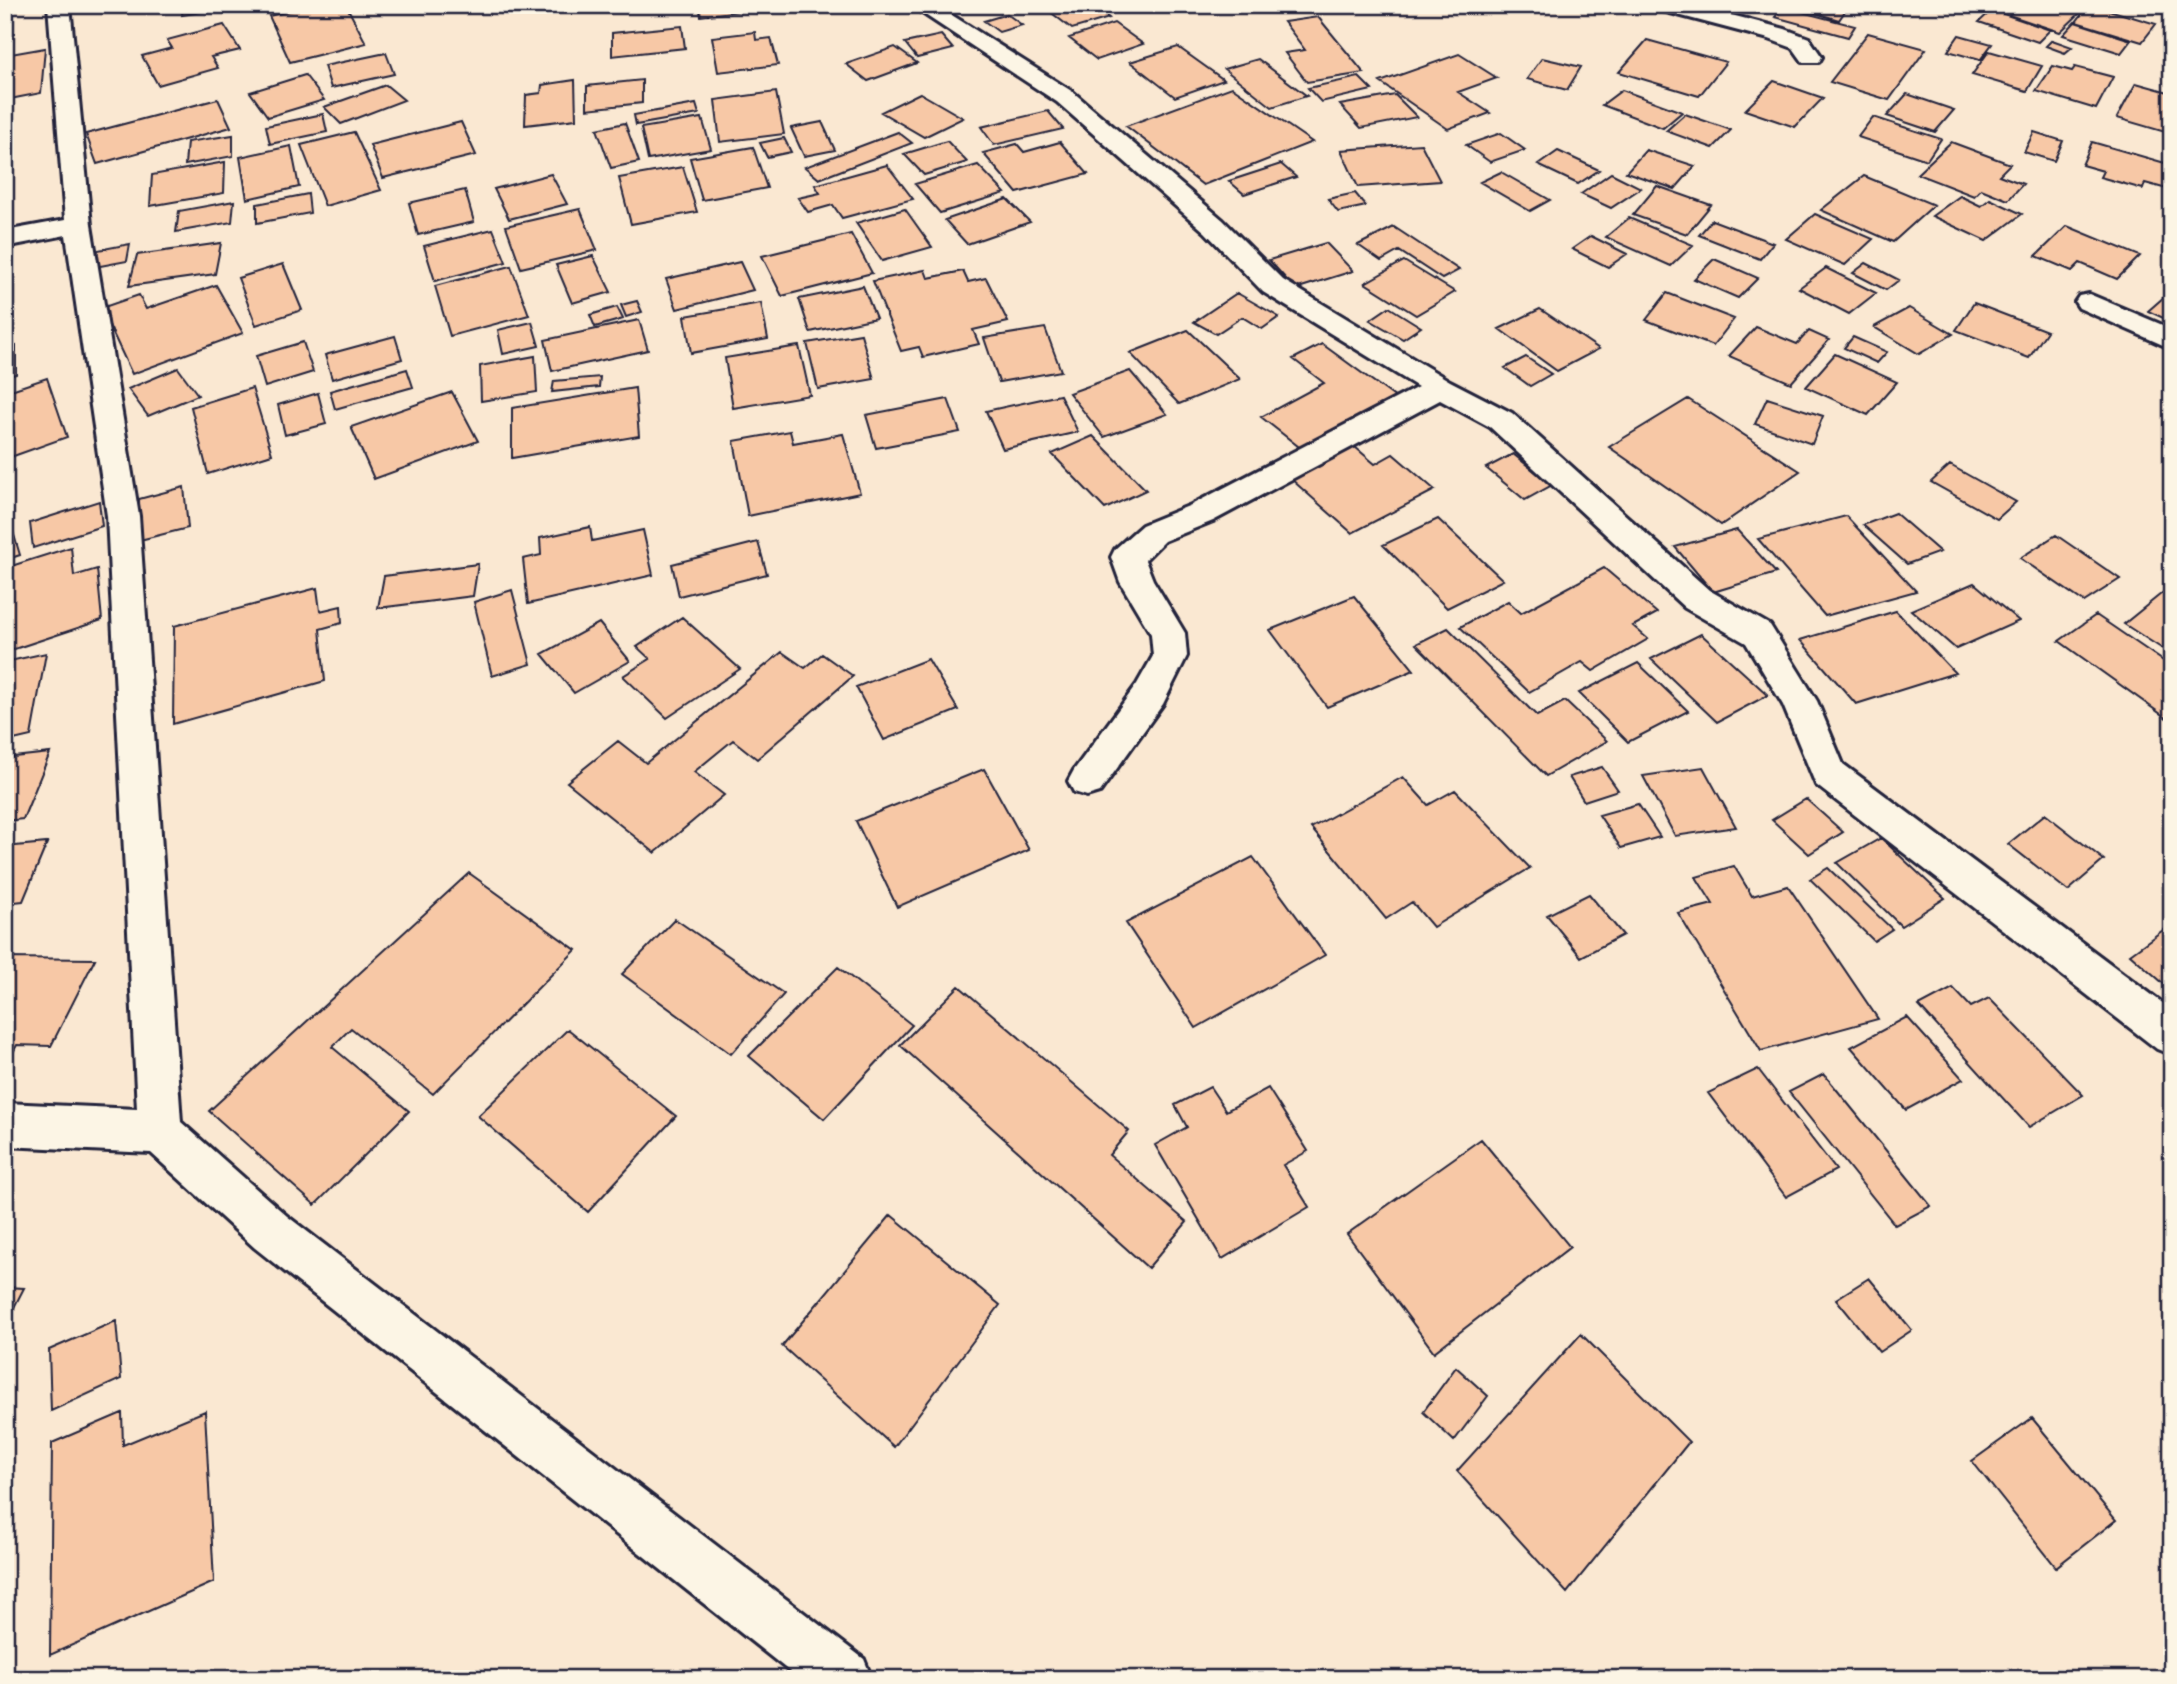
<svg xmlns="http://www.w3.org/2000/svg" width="2177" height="1684" viewBox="0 0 2177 1684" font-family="Itim,sans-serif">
	<rect width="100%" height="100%" fill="#fae8d2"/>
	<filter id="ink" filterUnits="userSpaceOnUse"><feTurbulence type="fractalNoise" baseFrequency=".0143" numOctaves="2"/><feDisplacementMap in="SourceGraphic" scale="14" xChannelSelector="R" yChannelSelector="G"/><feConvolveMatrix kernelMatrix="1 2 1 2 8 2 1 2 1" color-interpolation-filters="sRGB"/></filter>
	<g filter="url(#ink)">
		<path fill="#f7c8a6" stroke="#22223b" stroke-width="2" d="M183,5H247L182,15Z
			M314,5H346L366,43L290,62L269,16Z
			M699,5H754L755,9L701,16Z
			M1062,5H1092L1109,18L1072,29L1048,10Z
			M1243,5H1294L1251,13Z
			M1732,5H1769L1764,13Z
			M1789,5H1849L1839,20Z
			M2020,5H2056L2080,13L2060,32L2009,15Z
			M2089,5H2092L2156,24L2142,42L2076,22Z
			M2134,5H2172V14L2171,15Z
			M1783,7L1855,26L1848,37L1775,17Z
			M1992,10L2050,30L2038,42L1979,22Z
			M1007,14L1022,25L999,32L984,21Z
			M1318,17L1364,73L1307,82L1285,53L1305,50L1284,22Z
			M2075,22L2131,40L2121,53L2063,35Z
			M1114,23L1143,44L1097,60L1069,38Z
			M224,25L240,50L211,57L218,68L158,85L142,56L172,48L167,40Z
			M682,26L685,48L612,56V33Z
			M755,32L756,40L771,38L778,65L718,72L712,37Z
			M1868,33L1926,49L1889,100L1830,82Z
			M941,35L953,49L917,58L905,43Z
			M1959,35L1992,44L1980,60L1948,51Z
			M1647,40L1726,62L1699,96L1619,72Z
			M2052,40L2072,47L2065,53L2046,46Z
			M895,47L917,63L868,81L846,64Z
			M1178,47L1224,80L1175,97L1130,62Z
			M45,48L41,93L5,100V55Z
			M1989,51L2042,66L2027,91L1972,75Z
			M386,53L394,74L331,88L324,66Z
			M1459,54L1497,78L1458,92L1490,113L1448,129L1380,82Z
			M1542,58L1581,67L1567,90L1527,79Z
			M1258,59L1307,96L1272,107L1224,69Z
			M2053,66L2072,71L2075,67L2113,77L2096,109L2036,91Z
			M305,75L324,100L268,117L250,92Z
			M1359,77L1372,90L1321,102L1308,88Z
			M575,80L576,119L525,125L526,95L541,93L542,85Z
			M642,80V103L587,109V86Z
			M1774,81L1823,98L1795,127L1745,110Z
			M2136,83L2172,93V134L2117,118Z
			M386,85L404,100L341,124L324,107Z
			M1232,87L1312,142L1203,185L1126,126Z
			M1622,90L1682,112L1663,128L1602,105Z
			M776,92L784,134L720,142L715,100Z
			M920,93L963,118L924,137L881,112Z
			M1907,94L1954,110L1935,132L1887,116Z
			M1395,95L1417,117L1361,128L1340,105Z
			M218,99L231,127L97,164L86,134Z
			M696,104L699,114L636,125L634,115Z
			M1048,111L1063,129L994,145L981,127Z
			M323,114L327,132L270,144L266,126Z
			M1685,114L1731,130L1713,148L1666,131Z
			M1873,117L1941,139L1927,160L1858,137Z
			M702,118L711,149L648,160L641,128Z
			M461,122L476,155L383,178L370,145Z
			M822,122L835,150L804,156L791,128Z
			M625,123L639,162L611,168L597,129Z
			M354,132L381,190L325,206L301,145Z
			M898,132L912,143L819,179L805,167Z
			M2034,132L2063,141L2054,161L2024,152Z
			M1501,133L1525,150L1490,162L1466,145Z
			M233,135V156L185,165L187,142Z
			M784,138L791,152L767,157L760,143Z
			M947,141L967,162L924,175L904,154Z
			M1060,142L1088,174L1017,193L983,153L1017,144L1024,152Z
			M1951,142L2010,164L1999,175L2023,184L2008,200L1981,189L1974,196L1917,174Z
			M2092,142L2172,165V175L2167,189L2145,183L2143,189L2100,177L2103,171L2082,165Z
			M1421,144L1440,181L1358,187L1341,150Z
			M291,146L299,187L247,199L240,157Z
			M753,147L767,188L702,200L690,158Z
			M1646,150L1695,166L1675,189L1626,172Z
			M1558,151L1599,170L1578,184L1538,165Z
			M225,162L224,193L150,206L152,175Z
			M1281,164L1296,177L1244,194L1229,181Z
			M887,165L913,199L842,218L833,205L808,212L798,198L820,193L815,185Z
			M978,165L1005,193L940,213L915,184Z
			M683,167L697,212L631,224L619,178Z
			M1501,172L1550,200L1530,211L1480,182Z
			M1611,173L1641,188L1611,208L1581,194Z
			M551,174L567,204L509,219L494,189Z
			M1864,176L1934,205L1893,242L1821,210Z
			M1657,186L1711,205L1687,234L1633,215Z
			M465,190L474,222L418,235L409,203Z
			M1355,193L1366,206L1338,212L1328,199Z
			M308,194L310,213L257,223V204Z
			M1960,196L1981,206L1990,199L2022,214L1986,241L1932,216Z
			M1007,199L1030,222L967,244L945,220Z
			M234,201L232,222L176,232L179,211Z
			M580,209L597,250L521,268L506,226Z
			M905,209L932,247L882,261L856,223Z
			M1815,214L1873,239L1845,265L1786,239Z
			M1629,218L1693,245L1671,266L1606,237Z
			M1712,220L1773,243L1760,259L1699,235Z
			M2067,226L2140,256L2117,279L2080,263L2072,271L2036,256Z
			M1394,227L1459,270L1442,279L1399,251L1381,261L1358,245Z
			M493,229L506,262L435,281L424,246Z
			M851,234L872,273L782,296L762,256Z
			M1591,236L1627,254L1608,267L1572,249Z
			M221,243L215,274L129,286L137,255Z
			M1326,243L1353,271L1295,289L1269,260Z
			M130,244L127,261L95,267L98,250Z
			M593,256L611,292L572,303L556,265Z
			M1714,259L1758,278L1738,298L1694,279Z
			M1404,261L1455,292L1416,315L1365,283Z
			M740,262L753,290L677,309L666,279Z
			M1866,263L1899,280L1886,290L1853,273Z
			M283,264L302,310L256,325L238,278Z
			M511,266L529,315L450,336L435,286Z
			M1826,268L1876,293L1849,314L1799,288Z
			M925,270L928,278L963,271L968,282L986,278L1008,322L973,330L979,344L923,357L919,347L901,351L873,281Z
			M216,285L243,333L132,374L101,308L139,295L146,309Z
			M863,286L876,318L810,332L799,299Z
			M1237,293L1279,317L1262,329L1242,317L1216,334L1194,322Z
			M1667,293L1734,319L1713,346L1646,320Z
			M2164,297L2172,301V322L2148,311Z
			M637,301L642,312L626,317L621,305Z
			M761,303L768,339L691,353L685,316Z
			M1974,303L2047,331L2029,358L1956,330Z
			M617,307L623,319L595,327L590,315Z
			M1389,307L1421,327L1403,339L1370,320Z
			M1909,308L1953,334L1919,354L1874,327Z
			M1540,309L1599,349L1557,371L1499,329Z
			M639,320L648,350L552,371L545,340Z
			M532,322L539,346L503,354L498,330Z
			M1756,327L1797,344L1809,331L1829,340L1791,383L1729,356Z
			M1045,328L1061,371L999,382L984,338Z
			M1188,330L1240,379L1179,404L1130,353Z
			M861,334L874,379L818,389L807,343Z
			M395,336L402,359L332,379L325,355Z
			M1853,337L1887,352L1877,363L1844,348Z
			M303,342L313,372L265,387L256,356Z
			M1322,344L1396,398L1303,450L1261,417L1324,383L1293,359Z
			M16,346V374L5,377V349Z
			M799,346L810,395L733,408L725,358Z
			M1835,354L1897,382L1868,415L1806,387Z
			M535,356L537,392L481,401L480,366Z
			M1526,357L1551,374L1530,386L1505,368Z
			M178,368L198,395L148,416L128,389Z
			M407,369L413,387L335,409L330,391Z
			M1130,371L1167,414L1104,437L1069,393Z
			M600,377L599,387L552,392L554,381Z
			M47,378L67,437L5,459V392Z
			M252,388L272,454L208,474L191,407Z
			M635,388L639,436L512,458V408Z
			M452,392L478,441L374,479L351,427Z
			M318,393L326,424L285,435L278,405Z
			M1060,395L1078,432L1003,449L986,411Z
			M1767,398L1823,416L1812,444L1755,424Z
			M948,399L960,432L876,448L866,415Z
			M1688,399L1800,471L1721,525L1609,447Z
			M790,431L793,443L843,434L860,493L748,516L734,441Z
			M1093,436L1146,490L1105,509L1052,454Z
			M1355,447L1375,464L1393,454L1435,490L1352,533L1291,479Z
			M1513,454L1552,485L1525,500L1486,468Z
			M1950,465L2016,502L1997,519L1931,482Z
			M184,487L188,528L140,540L139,499Z
			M99,501L102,526L33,548L30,523Z
			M1895,513L1940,552L1907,564L1863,525Z
			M1846,516L1916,591L1825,616L1758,539Z
			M1438,519L1503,580L1447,608L1383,545Z
			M11,525L20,555L5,560V527Z
			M590,527L592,541L643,530L653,575L528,604L523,559L541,555L540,538Z
			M1737,530L1776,573L1713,592L1675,547Z
			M2056,535L2120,579L2084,602L2020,558Z
			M758,542L767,574L679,596L672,564Z
			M71,547L74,576L97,569L102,620L5,652V568Z
			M478,564L473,596L378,608L384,576Z
			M1604,568L1657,613L1633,626L1648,639L1593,671L1582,662L1529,692L1460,627L1508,601L1521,613Z
			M1974,583L2019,621L1956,649L1911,610Z
			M2172,585V655L2124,624Z
			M317,588L320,611L341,606L342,623L320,629L325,681L173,724L174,626Z
			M512,590L531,664L492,676L474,602Z
			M1354,596L1414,670L1327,707L1270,630Z
			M1896,611L1955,673L1856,704L1800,640Z
			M2096,615L2172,667V717L2168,719L2059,641Z
			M682,617L740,669L667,718L623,676L650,659L637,647Z
			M599,623L630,661L574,693L542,654Z
			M1448,628L1537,716L1565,701L1607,741L1546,776L1416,644Z
			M1701,634L1768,695L1717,722L1651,659Z
			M782,652L805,668L822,654L853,676L757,759L733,740L694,772L724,795L655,853L567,782L618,741L646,763Z
			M46,653L31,736L5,742V662Z
			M928,659L958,710L884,740L856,687Z
			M1638,663L1688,711L1628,742L1579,693Z
			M50,753L23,819L5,821V758Z
			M1602,767L1618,790L1584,801L1569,777Z
			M1703,767L1736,827L1675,836L1643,776Z
			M984,769L1029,850L897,907L856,821Z
			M1403,777L1428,805L1455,790L1530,868L1433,927L1412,902L1386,919L1311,828Z
			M1806,799L1843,832L1809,854L1772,820Z
			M1638,804L1660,837L1621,848L1599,815Z
			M2045,814L2104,860L2068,891L2008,844Z
			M1881,838L1945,898L1901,926L1837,863Z
			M47,843L23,901L5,903V847Z
			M1253,857L1325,955L1196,1028L1126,923Z
			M1734,866L1752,896L1788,886L1878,1019L1761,1051L1678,913L1713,904L1696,877Z
			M1828,868L1892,929L1874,941L1810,879Z
			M469,873L576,950L433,1094L351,1028L332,1047L409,1111L315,1205L209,1111Z
			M1589,894L1623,935L1581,957L1547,915Z
			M675,919L784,994L731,1054L622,974Z
			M2166,928L2172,932V991L2130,954Z
			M5,958L95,959L51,1046L17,1045L5,1067Z
			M838,967L912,1025L824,1119L749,1056Z
			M959,986L1129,1131L1109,1155L1187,1222L1148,1268L900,1045Z
			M1953,988L1971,1007L1989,998L2083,1095L2029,1127L1919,1006Z
			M1907,1017L1963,1079L1906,1110L1851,1047Z
			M568,1029L676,1116L588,1212L478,1116Z
			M1758,1069L1836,1170L1786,1197L1708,1093Z
			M1824,1074L1931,1206L1895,1225L1789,1092Z
			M1210,1087L1226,1111L1268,1088L1308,1151L1283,1165L1309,1207L1222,1259L1155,1145L1187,1127L1175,1105Z
			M1481,1139L1570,1247L1434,1352L1347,1234Z
			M891,1215L1000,1305L894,1447L782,1346Z
			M1869,1278L1912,1330L1879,1352L1836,1299Z
			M5,1287L24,1288L5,1325Z
			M116,1321L121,1379L51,1411L49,1350Z
			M1581,1334L1689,1442L1567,1593L1457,1471Z
			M1456,1367L1488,1396L1454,1441L1423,1412Z
			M205,1411L214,1582L50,1655L52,1443L122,1413L123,1445Z
			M2032,1418L2116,1520L2056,1567L1972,1461Z"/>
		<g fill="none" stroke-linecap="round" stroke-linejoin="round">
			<g stroke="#22223b" stroke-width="6">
				<path id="street" d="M48,5H70L91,225L139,516L181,1122L287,1216L864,1659L872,1679H799L255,1248L151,1153L5,1146V1103L137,1109L107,516L66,235L5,247V231L65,220Z
					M910,5H936L1073,92L1223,220L1283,280L1450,381L1512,413L1709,590L1770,625L1817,701L1843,764L2172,1010V1055L2157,1049L1816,785L1783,705L1746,643L1685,608L1490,427L1440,400L1213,521L1164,541L1145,560L1153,580L1185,633L1187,656L1163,704L1100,792L1087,796L1074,792L1068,781L1074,770L1137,684L1153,656L1151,634L1120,582L1111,557L1115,549L1142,525L1191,505L1418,387L1263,292L1205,232L1057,102Z
					M1656,5H1693L1785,29L1809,38L1822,57L1819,62H1803L1793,48L1769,39L1659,10Z
					M2089,294L2172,329V349L2079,308L2075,302L2079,296Z"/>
			</g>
			<use href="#street" fill="#fcf5e5" fill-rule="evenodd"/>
		</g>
	</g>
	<rect width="2177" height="1684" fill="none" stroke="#fcf5e5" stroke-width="28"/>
	<rect x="14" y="14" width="2149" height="1656" fill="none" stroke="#22223b" stroke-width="2.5" filter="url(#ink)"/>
</svg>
